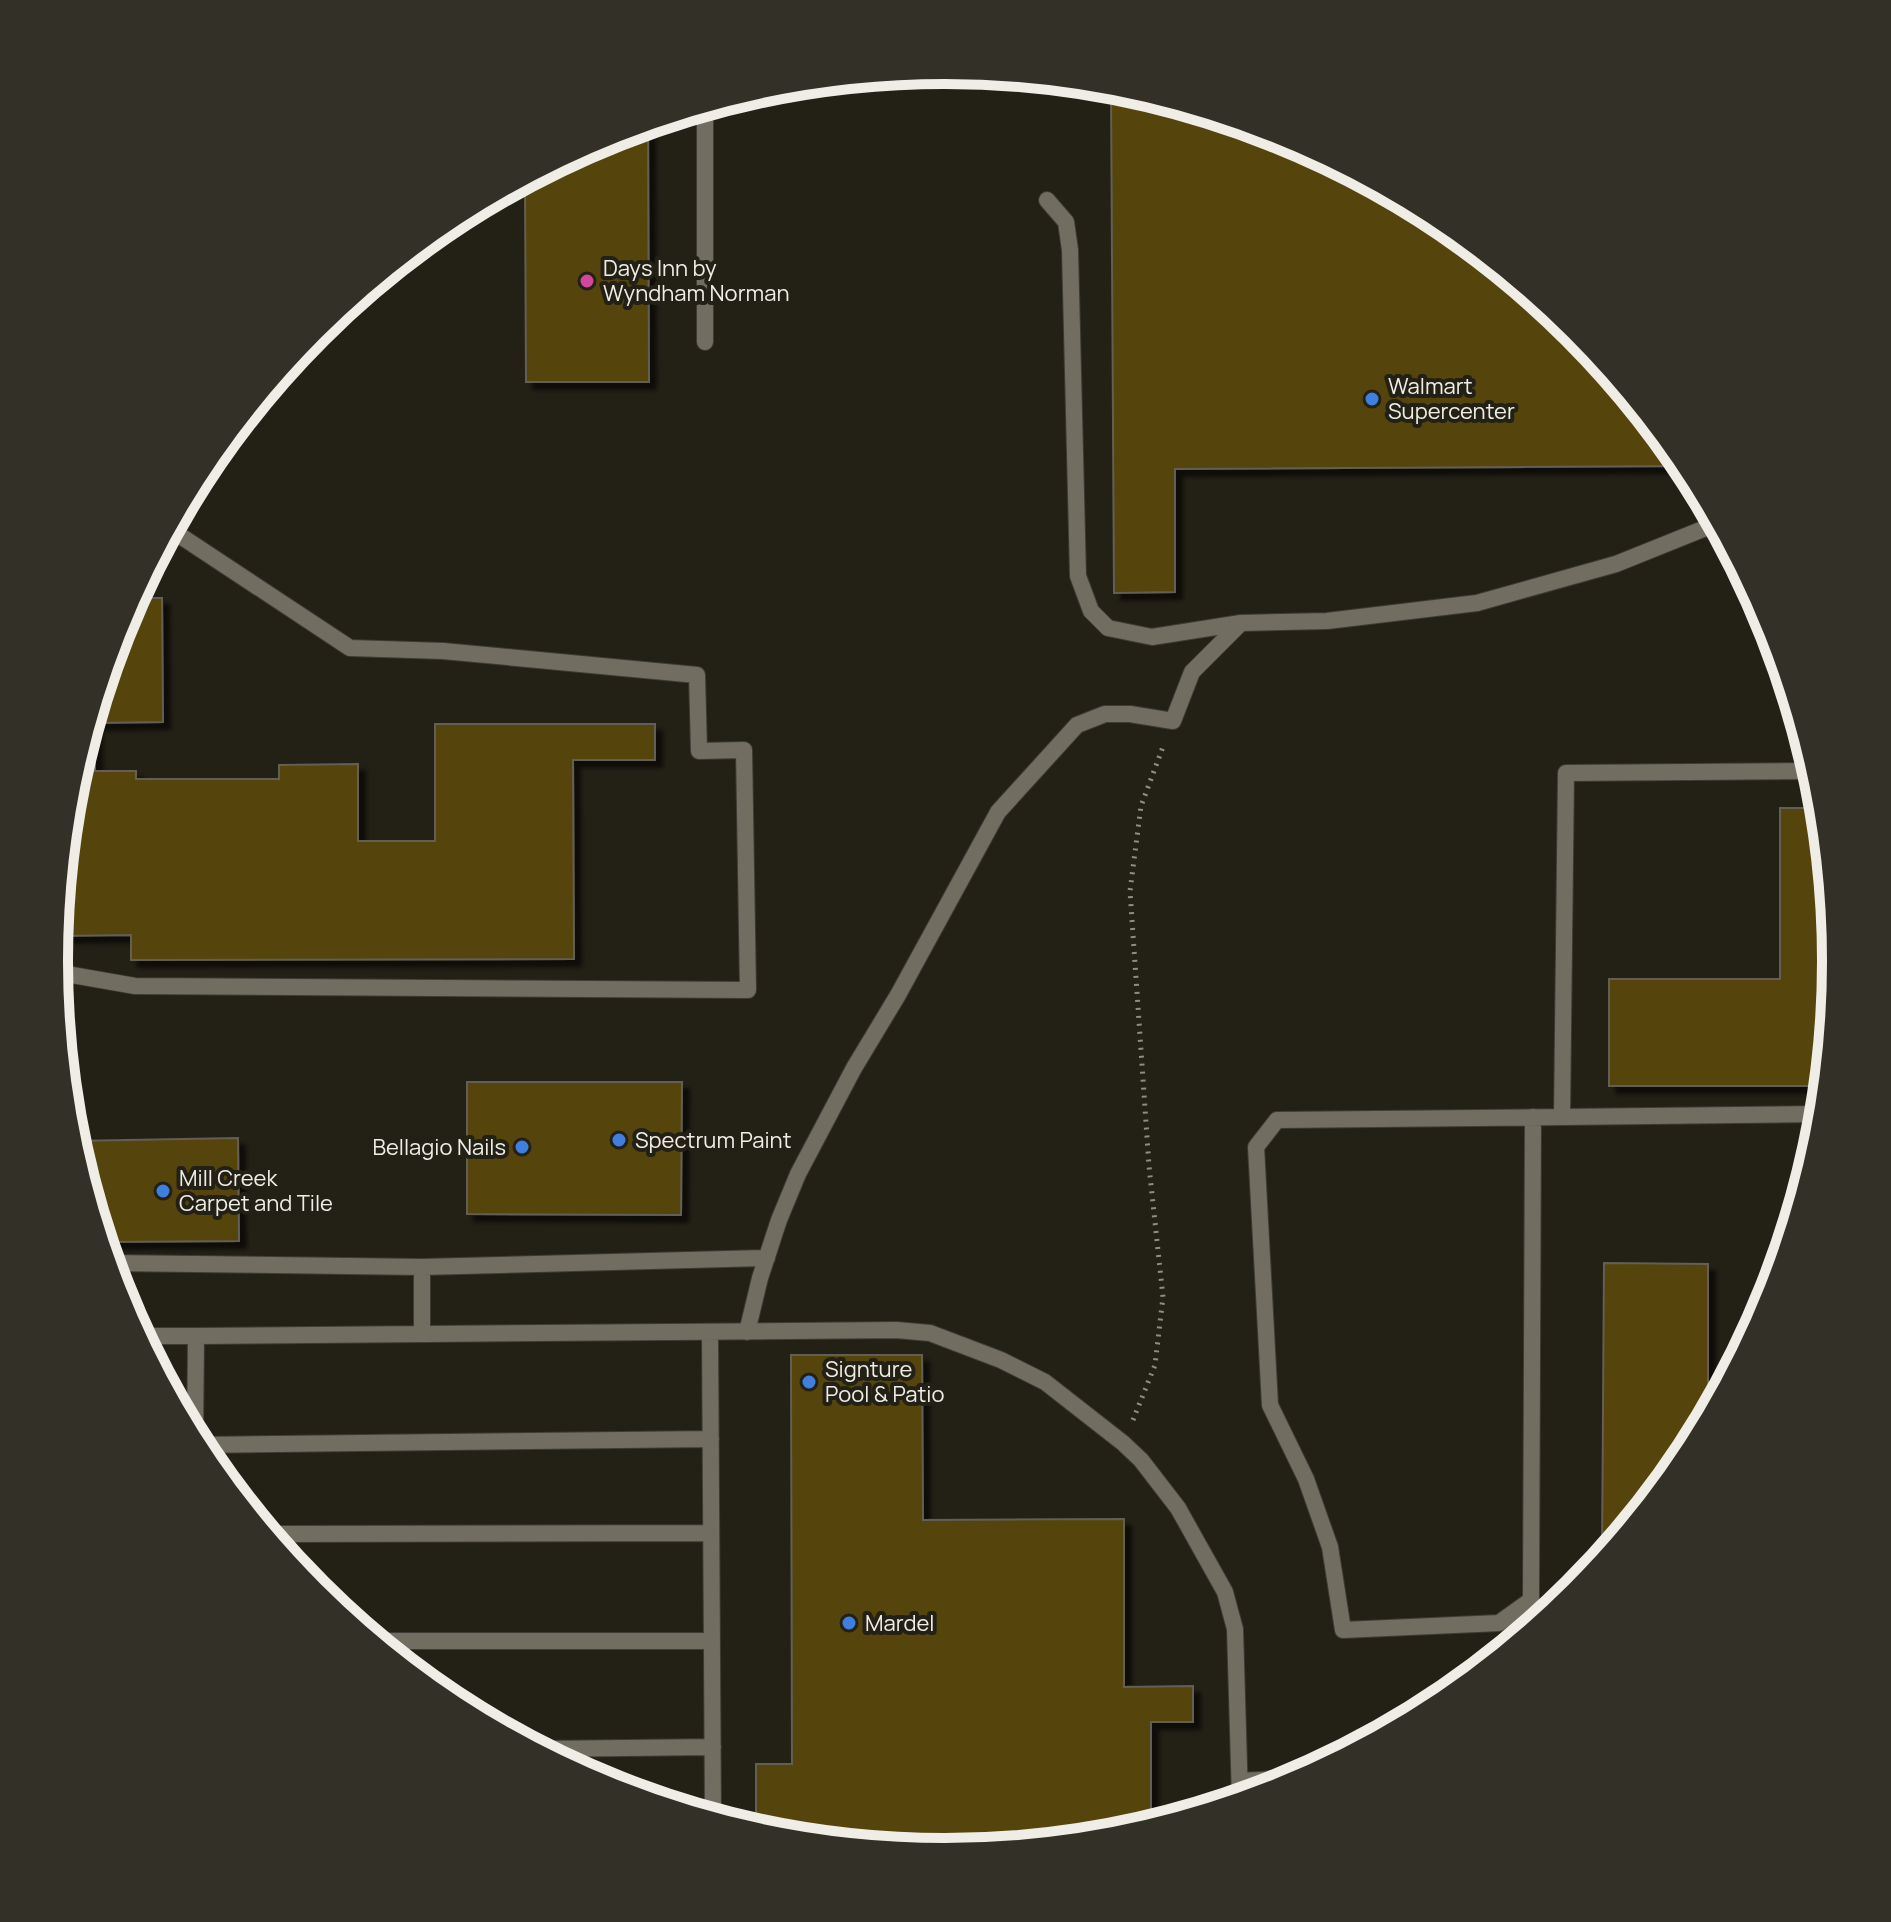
<svg xmlns="http://www.w3.org/2000/svg" width="1891" height="1922" viewBox="0 0 1891 1922" font-family="Manrope,sans-serif">
	<defs>
		<filter id="shadow"><feDropShadow dx="7" dy="7" stdDeviation="2" flood-color="#0009"/></filter>
	</defs>
	<rect width="100%" height="100%" fill="#232016"/>
	<path fill="#544407" stroke="#635f54" stroke-width="2" filter="url(#shadow)" d="M1111,86L1287,138L1441,220L1576,331L1687,466L1175,469V592L1114,593Z
		M648,124L649,382H526L525,180L605,137Z
		M133,598H162L163,722L95,723V771H136V779H279V765L358,764V841H435V724H655V760H573L574,959L131,960V935L56,936L71,787L122,619Z
		M1780,808H1822L1837,961L1825,1086H1609V979H1780Z
		M467,1082H682L681,1215L467,1214Z
		M238,1138L239,1241L104,1242L73,1141Z
		M1604,1263L1708,1264V1396H1719L1686,1457L1602,1559Z
		M791,1355H922L923,1520L1124,1519V1687L1193,1686V1722H1151V1826L1119,1835L945,1852L771,1835L756,1831V1764H792Z"/>
	<g fill="none" stroke-linecap="round" stroke-linejoin="round">
		<g stroke="#3e3b35" stroke-width="18">
			<path id="service" d="M705,107V342
				M1047,200L1066,222L1070,250L1078,576L1091,611L1108,628L1152,637L1241,623L1327,621L1477,603L1616,564L1718,523
				M55,972L135,986L748,990L744,750L699,751L697,675L443,651L350,648L170,529
				M1533,1117L1531,1600L1499,1623L1343,1630L1330,1547L1306,1479L1270,1405L1256,1147L1277,1120L1562,1117L1566,773L1815,771
				M1562,1117L1822,1114
				M110,1263L422,1267L767,1258
				M422,1267V1334
				M710,1332L713,1818
				M747,1332L760,1278L779,1220L798,1174L854,1068L898,995L998,812L1077,725L1105,714H1130L1173,721L1192,672L1240,624
				M140,1336H196
				M195,1439L196,1336L896,1330L930,1333L1001,1360L1045,1382L1123,1443L1141,1460L1178,1508L1225,1592L1235,1629L1240,1799
				M198,1445L711,1439
				M268,1534L711,1533
				M375,1641H712
				M538,1749L713,1747
				M1240,1781L1299,1778"/>
		</g>
		<path stroke="#908d85" stroke-width="5" stroke-dasharray="2 6" stroke-linecap="butt" d="M1133,1420L1155,1365L1163,1297L1149,1166L1130,891L1141,806L1164,744"/>
		<use href="#service" stroke="#716e61" stroke-width="16"/>
	</g>
	<circle fill="#d1479c" stroke="#232016" stroke-width="3" cx="587" cy="281" r="8"/>
	<g fill="#3f7fe0" stroke="#232016" stroke-width="3">
		<circle cx="1372" cy="399" r="8"/>
		<circle cx="619" cy="1140" r="8"/>
		<circle cx="522" cy="1147" r="8"/>
		<circle cx="163" cy="1191" r="8"/>
		<circle cx="809" cy="1382" r="8"/>
		<circle cx="849" cy="1623" r="8"/>
	</g>
	<g text-anchor="middle" dominant-baseline="central" stroke-width="8" stroke-linejoin="round" paint-order="stroke">
		<g font-size="22" fill="#efede6" stroke="#232016" text-anchor="start">
			<text x="603" y="268">Days Inn by<tspan x="603" dy="25">Wyndham Norman</tspan></text>
			<text x="1388" y="386">Walmart<tspan x="1388" dy="25">Supercenter</tspan></text>
			<text x="635" y="1140">Spectrum Paint</text>
			<text x="506" y="1147" text-anchor="end">Bellagio Nails</text>
			<text x="179" y="1178">Mill Creek<tspan x="179" dy="25">Carpet and Tile</tspan></text>
			<text x="825" y="1369">Signture<tspan x="825" dy="25">Pool &amp; Patio</tspan></text>
			<text x="865" y="1623">Mardel</text>
		</g>
	</g>
	<path d="M0 0H1891V1922H0ZM68 961a877 877 0 1 1 1754 0a877 877 0 1 1-1754 0Z" fill="#333027" fill-rule="evenodd"/>
	<path fill="none" stroke="#efede6" stroke-width="10" d="M68 961a877 877 0 1 1 1754 0a877 877 0 1 1-1754 0Z"/>
</svg>
